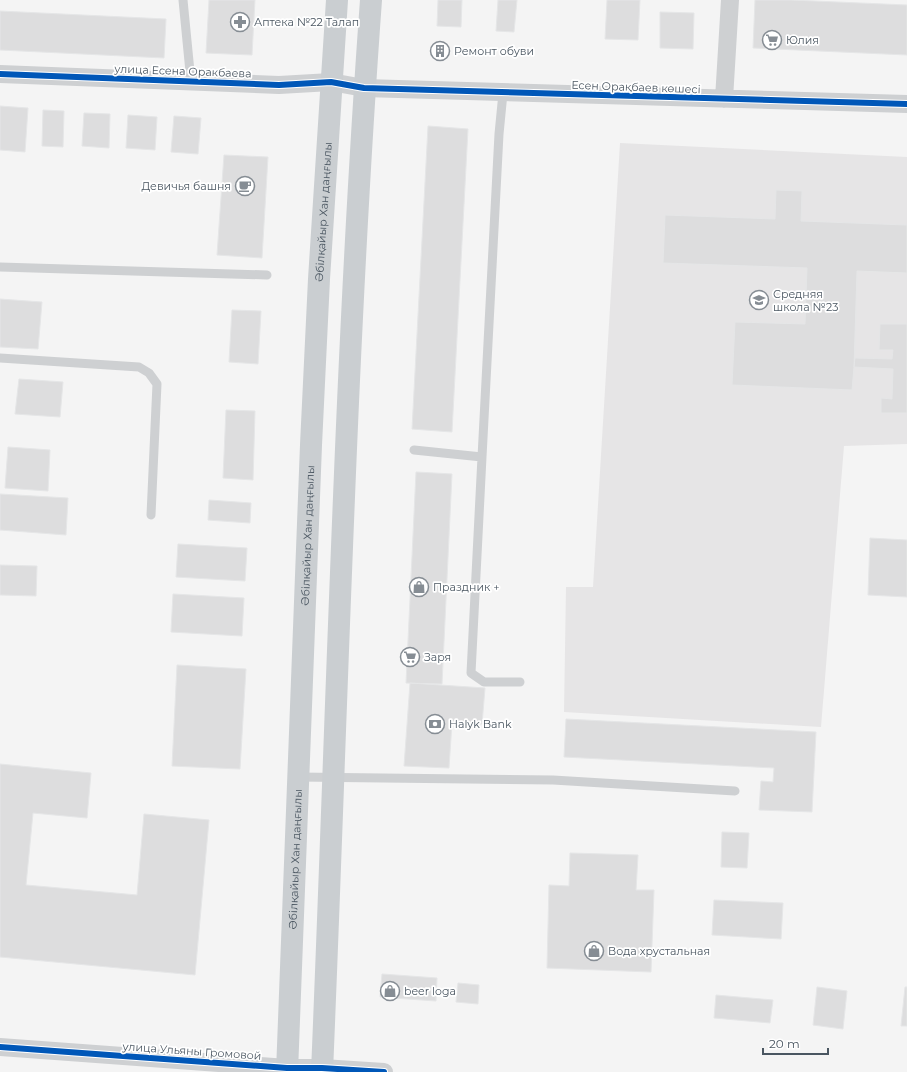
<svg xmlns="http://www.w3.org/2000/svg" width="907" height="1072" viewBox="0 0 907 1072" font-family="Montserrat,sans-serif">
	<rect width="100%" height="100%" fill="#f4f4f4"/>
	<path fill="#e6e5e6" d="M620,143L907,157V444L844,446L821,727L564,712L566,587H593Z"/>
	<path fill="#ddddde" stroke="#e5e6e7" d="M209,0H255L252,55L206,53Z
		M438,0H462L461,27L437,26Z
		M498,0H517L514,32L496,31Z
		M607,0H640L638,40L605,39Z
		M755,0H791L907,5V55L753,48Z
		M0,11L166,19L164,58L0,50Z
		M660,12L694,13L693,49L660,48Z
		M436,46L444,47L443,56L435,55Z
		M0,106L28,108L25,152L0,150Z
		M43,110L64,111L63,147L42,146Z
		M84,113L110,114L109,148L82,146Z
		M128,115L157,117L155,150L126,148Z
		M174,116L201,118L198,154L171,152Z
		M428,126L468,129L452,432L412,429Z
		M224,155L268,157L262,258L217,255Z
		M776,190L802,191L801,221L907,225V273L857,271L854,367L852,390L732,385L735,322L805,324L807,268L663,263L665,215L775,219Z
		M0,299L42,302L38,349L0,347Z
		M232,310L261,311L258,364L229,362Z
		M880,324H907V413H881V398L892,399L893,369L854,367L855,358L892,359L893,350H879Z
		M19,379L63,382L60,417L15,414Z
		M226,410L255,411L253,480L223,478Z
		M8,447L50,450L48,491L5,488Z
		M416,472L452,474L442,684L406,683Z
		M0,494L68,498L66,535L0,530Z
		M209,500L251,503L250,523L208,520Z
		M870,538L907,540V597L868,595Z
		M178,544L247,548L245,581L176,577Z
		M0,565L37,566L36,596L0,595Z
		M173,594L244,598L242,636L171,632Z
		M177,665L246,669L240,769L172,766Z
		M410,683L485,688L482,724L452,723L449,768L404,766Z
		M566,719L816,732L812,812L759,810L761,781L773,782L774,768L564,757Z
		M0,764L91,773L87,818L33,813L26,885L137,895L144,814L209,820L195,975L0,957Z
		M722,832L749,833L747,868L721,867Z
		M570,853L638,855L636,890H654L651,972L547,968L549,885L569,886Z
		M714,900L783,903L781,939L712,935Z
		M382,974L437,978L436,1001L380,997Z
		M458,983L479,985L478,1004L456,1002Z
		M817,987L847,991L843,1029L813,1025Z
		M905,987H907V1026H901Z
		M716,995L773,1000L770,1023L714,1018Z"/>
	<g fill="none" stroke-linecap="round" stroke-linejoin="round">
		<path stroke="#ced0d2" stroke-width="9" d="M183,0L191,82
			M0,267L267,275
			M0,358L139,367L149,373L157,384L151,515
			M414,450L482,457L499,134L503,93
			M482,457L471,673L484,682H520
			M298,777L553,780L735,791"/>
		<path stroke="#ced0d2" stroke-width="18" d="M0,74L279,85L331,82L364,88L907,104
			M724,99L730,0
			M0,1047L287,1068H322L384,1072"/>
		<g stroke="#caced1" stroke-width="22">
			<path id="s1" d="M287,1072L311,445L319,279L337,0"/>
			<path d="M322,1072C337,715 345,357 371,0"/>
		</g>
		<g stroke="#fff" stroke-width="8">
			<path id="cycleway" d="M0,74L279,85L331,82L364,88L907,104
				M0,1047L287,1068H322L384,1072"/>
		</g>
		<use href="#cycleway" stroke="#0057b8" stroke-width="6"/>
	</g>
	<defs>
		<g id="pharmacy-ring" transform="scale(1)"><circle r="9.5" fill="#fff" stroke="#868d94" stroke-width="1.5"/><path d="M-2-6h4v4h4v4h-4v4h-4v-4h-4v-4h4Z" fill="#868d94"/></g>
		<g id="supermarket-ring" transform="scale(1)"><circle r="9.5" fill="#fff" stroke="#868d94" stroke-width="1.5"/><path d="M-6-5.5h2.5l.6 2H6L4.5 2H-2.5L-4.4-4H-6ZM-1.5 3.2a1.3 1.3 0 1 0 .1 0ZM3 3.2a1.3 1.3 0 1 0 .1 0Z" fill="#868d94"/></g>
		<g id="building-ring" transform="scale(1)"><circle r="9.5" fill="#fff" stroke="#868d94" stroke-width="1.5"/><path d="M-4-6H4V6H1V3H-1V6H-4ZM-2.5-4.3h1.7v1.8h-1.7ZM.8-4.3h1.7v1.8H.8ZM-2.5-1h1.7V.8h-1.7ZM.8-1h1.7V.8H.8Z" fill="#868d94"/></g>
		<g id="cafe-ring" transform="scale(1)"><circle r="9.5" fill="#fff" stroke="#868d94" stroke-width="1.5"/><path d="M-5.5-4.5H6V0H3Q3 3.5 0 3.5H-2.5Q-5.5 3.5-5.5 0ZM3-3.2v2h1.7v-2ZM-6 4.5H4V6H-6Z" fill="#868d94"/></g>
		<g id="school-ring" transform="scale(1)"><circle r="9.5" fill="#fff" stroke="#868d94" stroke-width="1.5"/><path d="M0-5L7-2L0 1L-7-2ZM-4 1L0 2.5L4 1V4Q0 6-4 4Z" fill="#868d94"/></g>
		<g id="shop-ring" transform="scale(1)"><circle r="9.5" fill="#fff" stroke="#868d94" stroke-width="1.5"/><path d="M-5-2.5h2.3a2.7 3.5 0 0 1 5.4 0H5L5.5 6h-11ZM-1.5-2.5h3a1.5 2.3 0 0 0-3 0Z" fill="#868d94"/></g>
		<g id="bank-ring" transform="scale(1)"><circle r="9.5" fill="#fff" stroke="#868d94" stroke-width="1.5"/><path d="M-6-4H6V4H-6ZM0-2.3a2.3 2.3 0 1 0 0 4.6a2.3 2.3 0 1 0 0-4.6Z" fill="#868d94"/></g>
	</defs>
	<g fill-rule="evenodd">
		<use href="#pharmacy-ring" x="240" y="22"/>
		<use href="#supermarket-ring" x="772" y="40"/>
		<use href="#building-ring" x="440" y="51"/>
		<use href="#cafe-ring" x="245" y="186"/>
		<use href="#school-ring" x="759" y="300"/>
		<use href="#shop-ring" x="419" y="587"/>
		<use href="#supermarket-ring" x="410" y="657"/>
		<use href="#bank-ring" x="435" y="724"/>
		<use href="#shop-ring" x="594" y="951"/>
		<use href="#shop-ring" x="390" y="991"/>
	</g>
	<g text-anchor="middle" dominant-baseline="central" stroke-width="3.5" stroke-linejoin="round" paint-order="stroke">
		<g font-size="11" fill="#4a5661" stroke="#fff" text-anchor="start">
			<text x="254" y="22">Аптека №22 Талап</text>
			<text x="786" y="40">Юлия</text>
			<text x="454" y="51">Ремонт обуви</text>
			<text x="231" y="186" text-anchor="end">Девичья башня</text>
			<text x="773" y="294">Средняя<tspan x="773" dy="13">школа №23</tspan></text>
			<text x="433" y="587">Праздник +</text>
			<text x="424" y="657">Заря</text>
			<text x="449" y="724">Halyk Bank</text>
			<text x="608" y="951">Вода хрустальная</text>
			<text x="404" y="991">beer loga</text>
		</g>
		<g font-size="11" fill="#4a5661" stroke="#fff">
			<text transform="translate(183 71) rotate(2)">улица Есена Оракбаева</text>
			<text transform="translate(636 87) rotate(2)">Есен Орақбаев көшесі</text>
			<text stroke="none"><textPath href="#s1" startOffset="861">Әбілқайыр Хан даңғылы</textPath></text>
			<text stroke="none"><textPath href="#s1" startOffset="537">Әбілқайыр Хан даңғылы</textPath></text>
			<text stroke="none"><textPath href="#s1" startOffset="213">Әбілқайыр Хан даңғылы</textPath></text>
			<text transform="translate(192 1051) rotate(4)">улица Ульяны Громовой</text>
		</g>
	</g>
	<path d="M763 1048v6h65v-6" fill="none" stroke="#4a5661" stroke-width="2"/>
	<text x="769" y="1048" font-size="12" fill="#4a5661" stroke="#ffffff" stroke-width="3" paint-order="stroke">20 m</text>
</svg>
